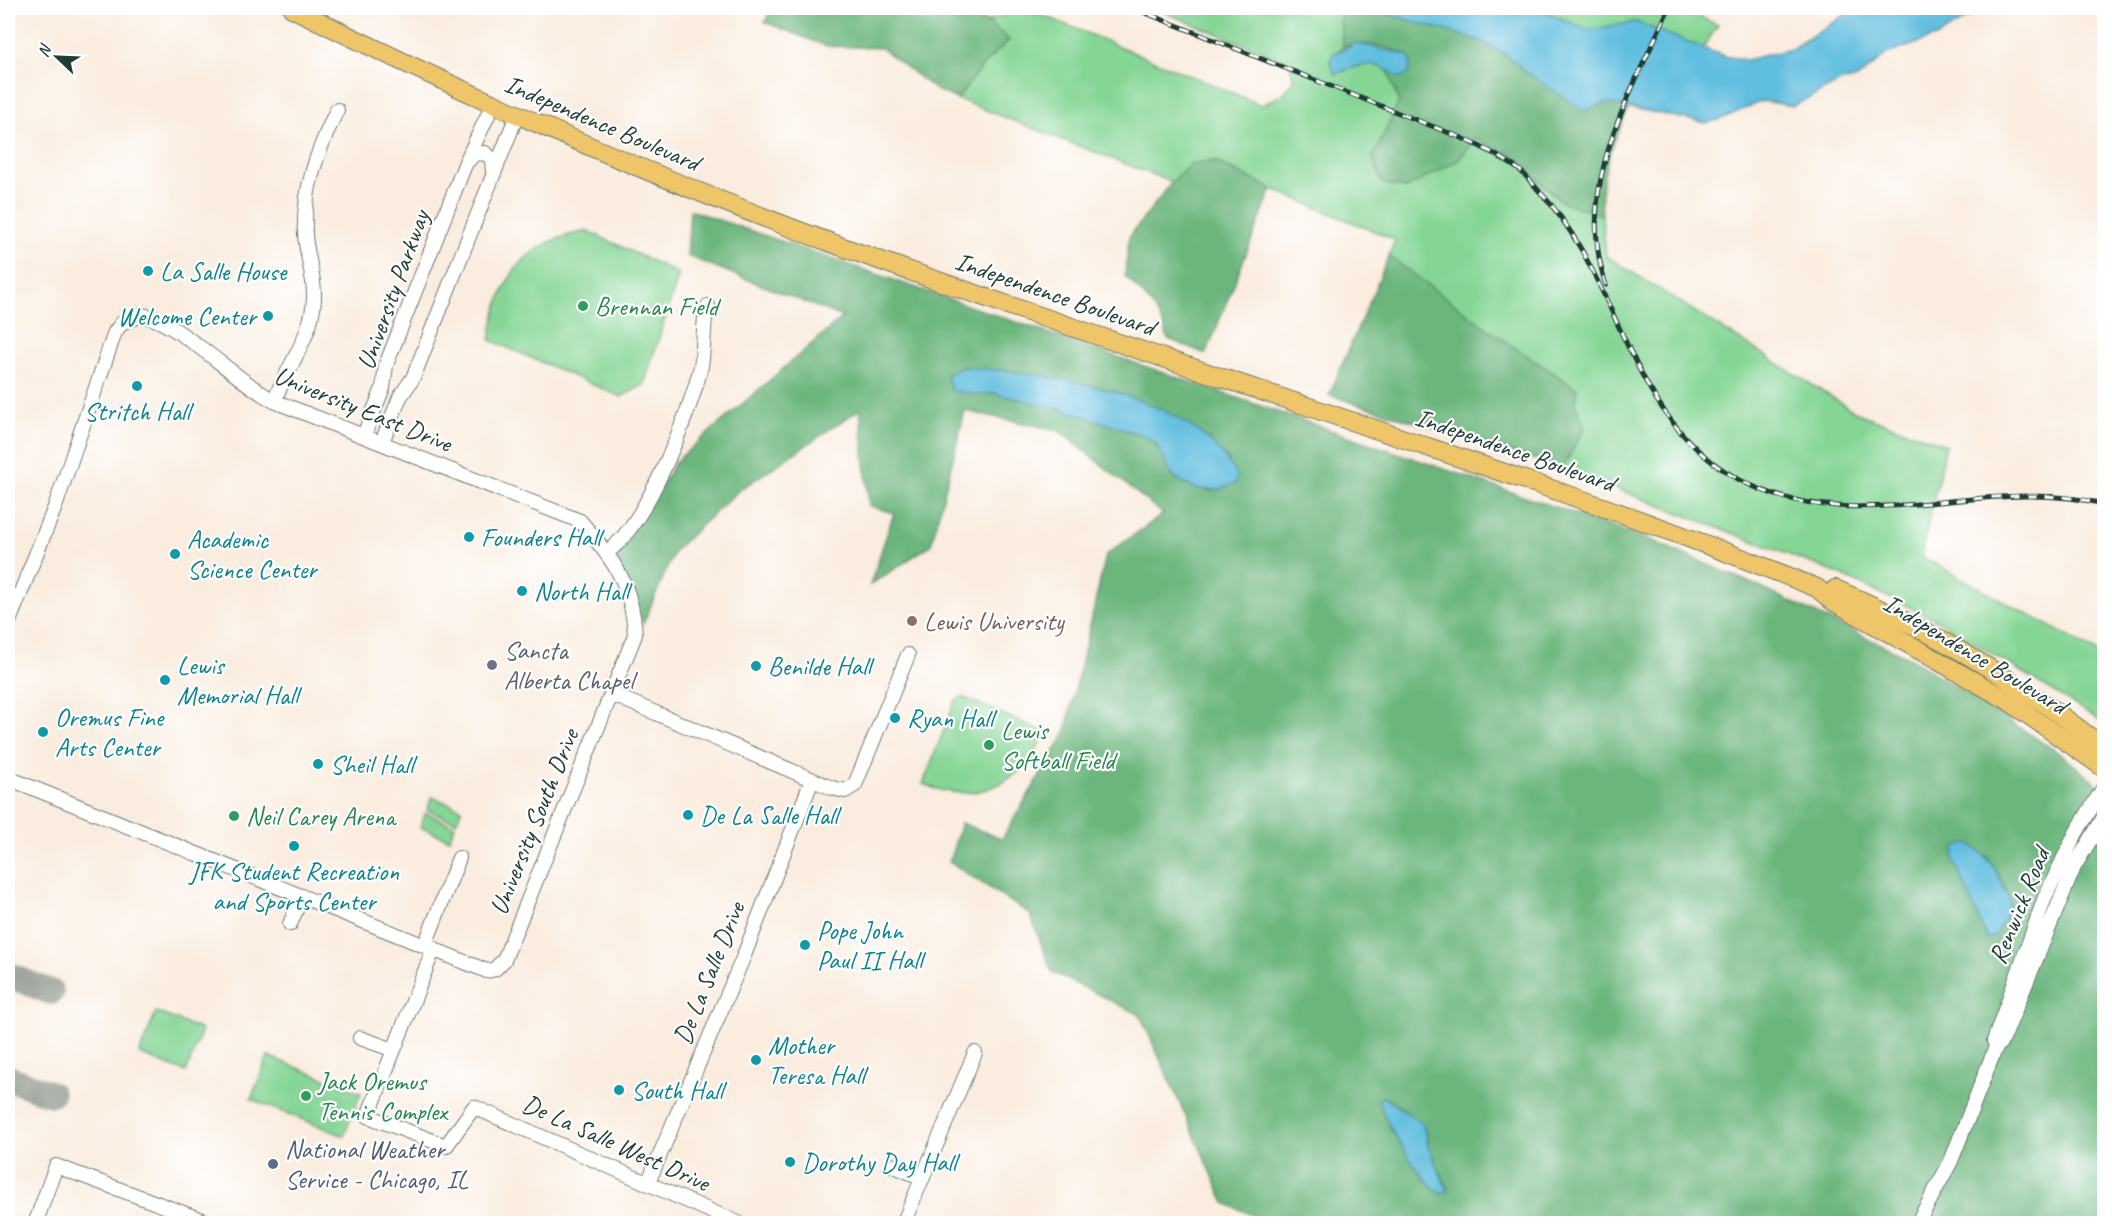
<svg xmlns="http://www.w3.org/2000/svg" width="2112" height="1231" viewBox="0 0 2112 1231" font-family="Caveat,sans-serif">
	<rect width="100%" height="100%" fill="#fff"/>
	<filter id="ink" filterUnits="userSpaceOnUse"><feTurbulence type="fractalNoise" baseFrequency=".0167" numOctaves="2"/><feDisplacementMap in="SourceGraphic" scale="12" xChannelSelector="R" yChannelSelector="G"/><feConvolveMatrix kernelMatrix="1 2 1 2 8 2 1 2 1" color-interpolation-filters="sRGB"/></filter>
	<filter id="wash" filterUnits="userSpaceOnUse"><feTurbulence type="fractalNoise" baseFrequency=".008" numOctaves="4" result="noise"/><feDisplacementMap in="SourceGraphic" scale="24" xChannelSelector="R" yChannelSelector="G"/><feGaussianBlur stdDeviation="1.35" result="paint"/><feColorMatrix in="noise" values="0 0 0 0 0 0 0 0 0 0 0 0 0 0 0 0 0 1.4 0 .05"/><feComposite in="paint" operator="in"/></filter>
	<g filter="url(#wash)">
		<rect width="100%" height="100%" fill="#faecde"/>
		<path fill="#85d595" stroke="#528964" stroke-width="1.5" d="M1153,8H1339L1343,47L1333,54L1335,74L1367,63L1387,68L1399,102L1373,157L1382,183L1406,188L1459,160L1475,137L1511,155L1562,202L1602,215L1606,256L1857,413L1946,445L1921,556L2104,656V723L1939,621L1839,574L1562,468L1585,428L1576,406L1577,389L1495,334L1389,256L1395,240L1272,189L1215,161L1190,164L1172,182L957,99L984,64L1009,40L987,21L1017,11L1040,14L1262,105L1284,93L1294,80L1289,62Z
			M1537,8H1703L1700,17L1718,25L1703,48L1636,22L1587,30Z
			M588,231L679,274L644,385L621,397L490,340C499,278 523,241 588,231Z
			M962,697L1045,732C1025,784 974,806 923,784L955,701Z
			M432,797L462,809L456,822L427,810Z
			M425,813L455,826L449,839L420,827Z
			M156,1012L202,1030L186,1072L139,1054Z
			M268,1056L361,1093L344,1136L251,1099Z"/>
		<path fill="#6cb67e" stroke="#467a59" stroke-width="1.5" fill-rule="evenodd" d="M771,8H958V13L987,21L1009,40L984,64L957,99L936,90L881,48L826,46L765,22Z
			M1339,8H1368L1478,40L1504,53L1525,71L1584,110L1606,103L1629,107C1613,143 1598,175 1602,215L1562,202L1511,155L1475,138L1459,160L1406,188L1382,183L1373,157L1399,102L1387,68L1408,55C1390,48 1362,39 1343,47Z
			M1214,161L1272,189L1206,354L1168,339C1161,312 1145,296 1125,276L1129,237L1172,182L1190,164Z
			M690,210L1648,539L1753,584L1912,659L2061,754L2104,790V1223L1272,1224L1225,1203L1140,1015L1052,972L1030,914L949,862L961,823L1002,839L1065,734L1106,555L1163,514L1058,430L965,411L931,545L870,585L894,513L869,506L860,409L738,491L675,550L643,624L617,557L676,461L843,317L687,256ZM1004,370L1118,392L1175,417L1195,429L1228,459L1235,483L1210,491L1145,436L1061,409L993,393L984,395L972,392ZM1987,856C2009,892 2016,899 1995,936L1987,939L1954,860ZM1384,1097L1401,1107L1428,1135L1429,1149L1448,1188L1441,1194C1417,1175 1389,1129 1378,1100Z
			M1389,256L1495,334L1577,389L1576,406L1585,428L1562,468L1329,395Z"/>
		<path fill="#61bedf" stroke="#407e8a" stroke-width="1.5" d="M1368,8H1537L1587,30L1636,22L1724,56L1746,60L1791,49L1856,8H1984L1938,36L1887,54L1857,79L1842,81L1793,106L1762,101L1719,120L1706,123L1606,103L1584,111L1525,71L1504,53L1478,40Z
			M1356,43L1408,55L1411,62L1408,75L1399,78C1374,58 1363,64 1335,74L1330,61L1333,54Z
			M963,367C1048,373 1194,392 1237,476L1235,483L1218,490L1196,489L1174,478L1156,444L1145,436L1061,409L993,393L984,395L952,391L946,375Z
			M1963,843C1990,850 2000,878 2010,902L2007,914L1995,936L1987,939L1954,860L1955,848Z
			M1383,1097L1423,1124L1429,1149L1448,1191L1441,1194C1417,1175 1389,1130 1378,1100Z"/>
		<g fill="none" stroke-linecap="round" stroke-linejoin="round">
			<path stroke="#8c9489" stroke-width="26" d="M8,975L51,992
				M8,1078L51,1094"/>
		</g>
	</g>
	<g filter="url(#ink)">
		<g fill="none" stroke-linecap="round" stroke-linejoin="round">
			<g stroke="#6c7a70" stroke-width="16">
				<path id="minor" d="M468,161L474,154L485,153L492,159L493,173
					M274,401C287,368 313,334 314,298C315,276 306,255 305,234C303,188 318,150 337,110
					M364,435L383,388L386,365L466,162L493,104
					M382,442L400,397L413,378L517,115
					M607,552C645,527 689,415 700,370C705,353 702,318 708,306
					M8,624L55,507L115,332L122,323L141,315C177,320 236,381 274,401L580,521C613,559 632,583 635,635L504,960L495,969L487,971L8,778
					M611,694L832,788L845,791L855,785L908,655
					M290,924L302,896
					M425,945L459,858
					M434,948L368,1116L446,1146L474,1107L740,1224
					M360,1038L394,1050
					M1994,1041L2045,897L2076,833L2104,787
					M892,1165L923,1178
					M648,1183L743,958L812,780
					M35,1224L56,1166L213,1224
					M903,1224L975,1053
					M1917,1224L1951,1161L1995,1049L2003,1039L2074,867L2104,817"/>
			</g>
			<g stroke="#6c7a70" stroke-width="20">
				<path id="major" d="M292,8C473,98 658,180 848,249C1042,319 1237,382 1431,448C1561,492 1690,536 1817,588L1831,600L2007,700L2104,768
					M1835,589C1930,629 2023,684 2104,748"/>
			</g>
			<use href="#minor" stroke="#fff" stroke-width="14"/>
			<use href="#major" stroke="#eec569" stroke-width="18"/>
			<g stroke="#1f3d34" stroke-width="5">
				<path id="rail" d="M1133,8L1462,138C1482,147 1500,156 1518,169C1526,175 1533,184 1540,192C1621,278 1625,417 1738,479C1854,542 1981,474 2104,504
					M1606,285C1573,186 1630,96 1669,8"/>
			</g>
			<use href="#rail" stroke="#fff" stroke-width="3" stroke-dasharray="9" stroke-linecap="butt"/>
		</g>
	</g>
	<g fill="#0f9aa8" stroke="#fff" stroke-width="2">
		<circle cx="148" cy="271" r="6"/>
		<circle cx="268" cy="316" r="6"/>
		<circle cx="137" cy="386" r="6"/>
		<circle cx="469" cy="537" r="6"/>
		<circle cx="175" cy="554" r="6"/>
		<circle cx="522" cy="591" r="6"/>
		<circle cx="756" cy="666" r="6"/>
		<circle cx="165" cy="680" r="6"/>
		<circle cx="895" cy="718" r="6"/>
		<circle cx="43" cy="732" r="6"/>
		<circle cx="318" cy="764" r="6"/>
		<circle cx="688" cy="815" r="6"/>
		<circle cx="294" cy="846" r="6"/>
		<circle cx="805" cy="945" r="6"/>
		<circle cx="756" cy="1060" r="6"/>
		<circle cx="619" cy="1090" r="6"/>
		<circle cx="790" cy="1162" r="6"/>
	</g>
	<g fill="#2e9e5b" stroke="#fff" stroke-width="2">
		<circle cx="583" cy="306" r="6"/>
		<circle cx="989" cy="745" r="6"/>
		<circle cx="234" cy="816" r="6"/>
		<circle cx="306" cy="1096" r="6"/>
	</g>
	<circle fill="#8d6e63" stroke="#fff" stroke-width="2" cx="912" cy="621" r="6"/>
	<circle fill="#6b7280" stroke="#fff" stroke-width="2" cx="492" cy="665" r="6"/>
	<circle fill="#5c6f8a" stroke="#fff" stroke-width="2" cx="273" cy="1164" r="6"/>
	<g text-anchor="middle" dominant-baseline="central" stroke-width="4.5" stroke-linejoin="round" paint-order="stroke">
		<g font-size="26" fill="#1f3d34" stroke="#fff">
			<text transform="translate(602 123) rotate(23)">Independence Boulevard</text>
			<text transform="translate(393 290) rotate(-70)">University Parkway</text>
			<text transform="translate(1055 294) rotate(19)">Independence Boulevard</text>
			<text transform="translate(363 409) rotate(22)">University East Drive</text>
			<text transform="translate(1515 450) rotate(19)">Independence Boulevard</text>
			<text transform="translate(1975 654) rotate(31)">Independence Boulevard</text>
			<text transform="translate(534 822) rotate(-68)">University South Drive</text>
			<text transform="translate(2019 906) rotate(-68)">Renwick Road</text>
			<text transform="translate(709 973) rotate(-68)">De La Salle Drive</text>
			<text transform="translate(616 1143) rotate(24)">De La Salle West Drive</text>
		</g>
		<g font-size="26" fill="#0d838f" stroke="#fff" text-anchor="start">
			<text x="160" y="271">La Salle House</text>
			<text x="256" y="316" text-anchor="end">Welcome Center</text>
			<text x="137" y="411" text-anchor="middle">Stritch Hall</text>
			<text x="481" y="537">Founders Hall</text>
			<text x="187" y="539">Academic<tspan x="187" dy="30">Science Center</tspan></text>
			<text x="534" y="591">North Hall</text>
			<text x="177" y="665">Lewis<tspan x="177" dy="30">Memorial Hall</tspan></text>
			<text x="768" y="666">Benilde Hall</text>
			<text x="55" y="717">Oremus Fine<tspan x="55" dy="30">Arts Center</tspan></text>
			<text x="907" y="718">Ryan Hall</text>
			<text x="330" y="764">Sheil Hall</text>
			<text x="700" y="815">De La Salle Hall</text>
			<text x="294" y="871" text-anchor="middle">JFK Student Recreation<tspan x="294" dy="30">and Sports Center</tspan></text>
			<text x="817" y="930">Pope John<tspan x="817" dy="30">Paul II Hall</tspan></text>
			<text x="768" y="1045">Mother<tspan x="768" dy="30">Teresa Hall</tspan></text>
			<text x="631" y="1090">South Hall</text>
			<text x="802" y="1162">Dorothy Day Hall</text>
		</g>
		<g font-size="26" fill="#27864d" stroke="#fff" text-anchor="start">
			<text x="595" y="306">Brennan Field</text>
			<text x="1001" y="730">Lewis<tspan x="1001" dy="30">Softball Field</tspan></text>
			<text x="246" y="816">Neil Carey Arena</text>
			<text x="318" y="1081">Jack Oremus<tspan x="318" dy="30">Tennis Complex</tspan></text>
		</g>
		<g font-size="26" fill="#785e54" stroke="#fff" text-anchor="start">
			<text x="924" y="621">Lewis University</text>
		</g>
		<g font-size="26" fill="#5b616d" stroke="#fff" text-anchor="start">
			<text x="504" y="650">Sancta<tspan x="504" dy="30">Alberta Chapel</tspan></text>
		</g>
		<g font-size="26" fill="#4e5e75" stroke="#fff" text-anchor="start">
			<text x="285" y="1149">National Weather<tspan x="285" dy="30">Service - Chicago, IL</tspan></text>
		</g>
	</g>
	<rect width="2112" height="1231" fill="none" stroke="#fff" stroke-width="30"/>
	<g transform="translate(57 57) rotate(293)" stroke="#ffffff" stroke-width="4.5" paint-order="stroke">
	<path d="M0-4.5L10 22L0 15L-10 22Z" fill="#1f3d34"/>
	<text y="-9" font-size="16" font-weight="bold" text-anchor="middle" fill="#1f3d34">N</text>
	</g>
</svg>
